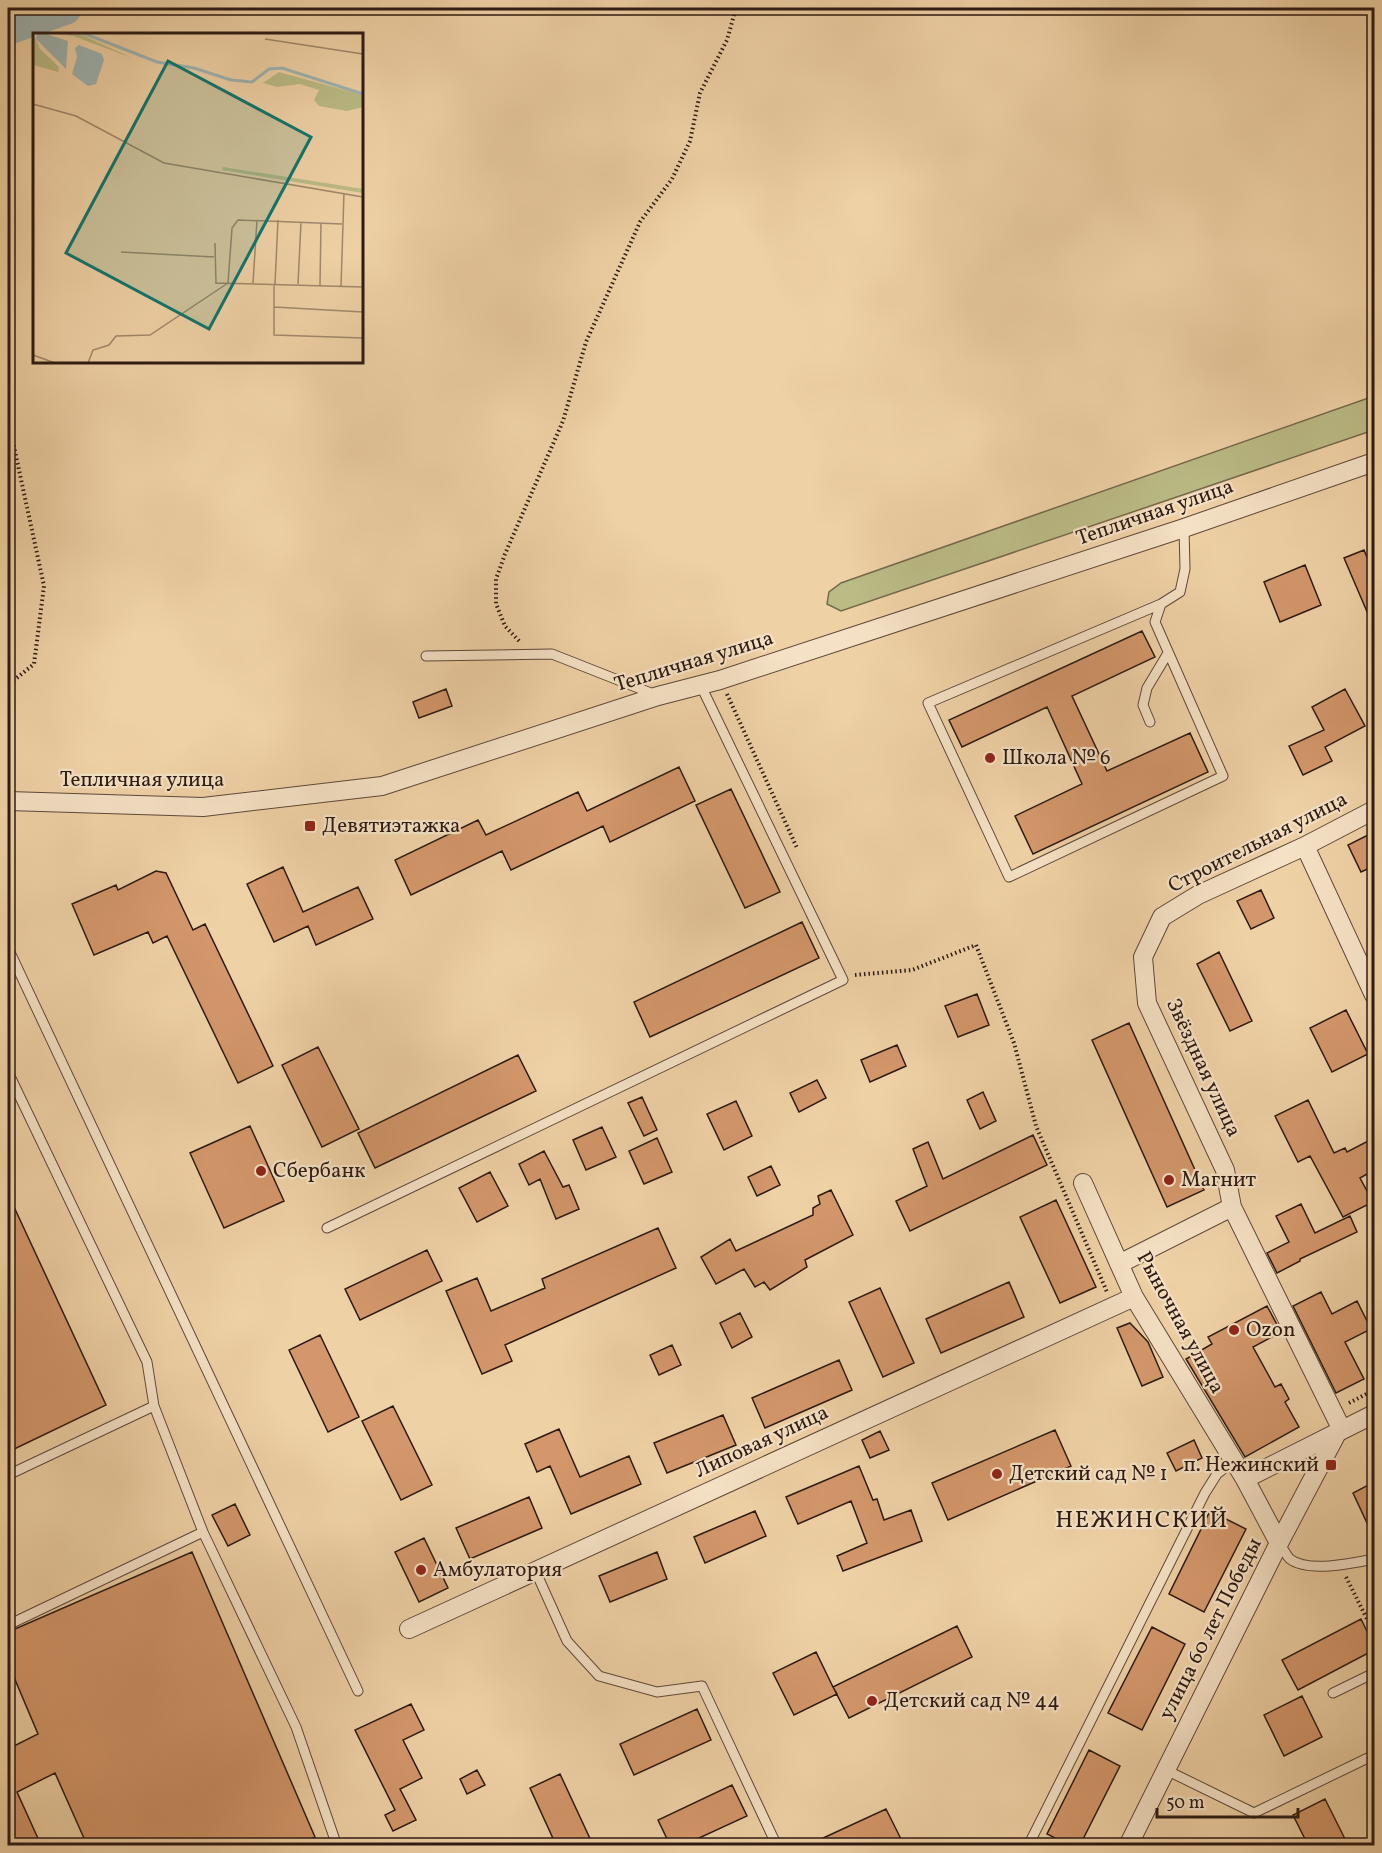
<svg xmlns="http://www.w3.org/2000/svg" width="1382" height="1853" viewBox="0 0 1382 1853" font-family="Vollkorn,serif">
	<rect width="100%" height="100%" fill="#efd1a6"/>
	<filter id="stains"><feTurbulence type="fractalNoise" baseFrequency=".00333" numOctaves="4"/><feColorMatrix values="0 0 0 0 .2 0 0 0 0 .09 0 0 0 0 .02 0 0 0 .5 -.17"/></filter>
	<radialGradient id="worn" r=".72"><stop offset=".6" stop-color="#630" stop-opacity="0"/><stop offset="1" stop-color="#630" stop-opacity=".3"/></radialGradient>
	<path fill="#bbbb86" stroke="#746a4c" stroke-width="1.5" d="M1374,396V430L841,611L827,604L829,592L841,583Z"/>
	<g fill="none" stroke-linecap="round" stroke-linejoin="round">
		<path stroke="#9eb4b2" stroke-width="34" d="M8,28L65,8"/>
	</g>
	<path fill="#d3976b" stroke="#2d1a13" stroke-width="1.5" d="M1364,550L1374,574V628L1344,558Z
		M1305,565L1321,605L1280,622L1264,582Z
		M1142,631L1155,657L1072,696L1107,771L1190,733L1208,772L1033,854L1015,816L1082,784L1047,707L962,747L949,720Z
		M446,689L452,706L419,718L413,702Z
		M1345,689L1365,726L1325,747L1332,761L1303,775L1289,746L1324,730L1312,707Z
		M679,767L695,801L610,842L603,826L511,870L502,851L411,895L395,860L478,820L486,835L578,792L587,811Z
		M731,789L780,892L745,908L696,805Z
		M1374,832V866L1361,872L1348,845Z
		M283,867L303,912L358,887L373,919L316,945L308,926L274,942L247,884Z
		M156,871L166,873L193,930L205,924L273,1066L238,1083L167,936L153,943L148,932L94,955L72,904L116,885L118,890Z
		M1261,890L1274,918L1251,929L1237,901Z
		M802,922L819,958L650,1037L634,1002Z
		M1219,952L1252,1021L1230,1031L1197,964Z
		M977,994L989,1025L958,1037L945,1006Z
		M1346,1010L1368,1054L1332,1072L1310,1028Z
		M1129,1023L1204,1190L1167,1207L1092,1040Z
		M897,1045L906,1066L870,1082L861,1060Z
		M318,1047L359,1129L322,1147L282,1065Z
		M518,1055L536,1091L375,1168L358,1133Z
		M817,1080L826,1098L799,1112L790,1093Z
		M983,1092L996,1121L980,1129L967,1100Z
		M642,1097L657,1130L644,1136L628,1103Z
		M1308,1100L1334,1153L1345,1148L1347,1152L1374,1138V1170L1360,1178L1373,1202L1343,1217L1310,1156L1298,1162L1275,1116Z
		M736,1101L752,1136L724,1150L707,1114Z
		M250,1126L284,1201L224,1228L190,1153Z
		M602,1127L616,1157L586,1170L573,1140Z
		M1033,1135L1047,1165L910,1231L896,1201L927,1186L913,1149L928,1142L943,1179Z
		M657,1138L672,1172L644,1184L629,1151Z
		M544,1151L563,1187L569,1185L579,1209L556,1219L540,1179L529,1185L519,1164Z
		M771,1166L780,1185L757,1196L748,1177Z
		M490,1172L508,1206L477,1222L459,1188Z
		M831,1190L853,1235L805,1260L807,1267L770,1290L764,1282L755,1287L744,1269L716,1284L701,1257L730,1239L736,1251L813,1215V1208L820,1204L818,1196Z
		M8,1194L106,1405L8,1452Z
		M1056,1200L1096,1287L1060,1303L1020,1217Z
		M1301,1204L1315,1233L1350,1216L1357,1232L1300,1259V1261L1277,1273L1267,1253L1289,1242L1276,1216Z
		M658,1228L676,1268L505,1345L512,1361L482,1374L446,1291L477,1278L491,1311L545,1288L542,1279Z
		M427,1250L442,1281L360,1320L345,1289Z
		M1009,1282L1024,1317L941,1353L926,1319Z
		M880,1288L914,1363L883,1377L849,1302Z
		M1321,1292L1332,1314L1357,1301L1371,1329L1345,1342L1364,1379L1336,1393L1293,1306Z
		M1267,1306L1281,1332L1253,1347L1275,1387L1281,1384L1289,1399L1285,1402L1299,1427L1245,1457L1186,1359L1212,1344L1208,1337Z
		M740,1313L752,1337L732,1348L720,1323Z
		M1130,1323L1148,1342L1163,1377L1142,1386L1117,1328Z
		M320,1335L359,1417L328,1432L289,1350Z
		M672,1345L681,1365L659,1375L650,1355Z
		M839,1360L852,1390L765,1428L752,1398Z
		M393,1406L432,1485L401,1500L362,1421Z
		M723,1415L736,1445L667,1473L654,1443Z
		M559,1429L580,1477L629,1456L641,1484L571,1514L550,1466L537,1472L525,1444Z
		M1055,1430L1071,1466L948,1520L932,1483Z
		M880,1431L889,1450L870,1458L862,1440Z
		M1194,1440L1202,1458L1176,1471L1167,1453Z
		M859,1466L873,1500L877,1499L884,1520L911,1510L922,1541L843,1571L837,1556L867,1543L851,1501L798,1524L786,1497Z
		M1374,1482V1538L1353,1493Z
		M529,1497L542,1528L470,1559L456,1528Z
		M235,1504L250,1535L228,1546L212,1515Z
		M755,1511L766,1536L705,1563L694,1537Z
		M1210,1511L1246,1529L1204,1612L1169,1594Z
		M424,1538L448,1588L419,1602L395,1552Z
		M192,1552L315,1837L296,1845H87L55,1773L17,1792L41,1845H8V1749L38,1734L8,1663V1632Z
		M657,1552L667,1579L610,1602L599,1576Z
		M1361,1619L1374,1646V1650L1298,1690L1282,1660Z
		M957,1626L972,1657L849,1718L833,1687L837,1694L794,1715L773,1673L816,1652L833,1687Z
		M1152,1627L1185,1644L1142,1730L1108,1713Z
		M1302,1696L1322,1737L1284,1756L1264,1715Z
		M411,1704L424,1730L403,1740L422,1778L400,1789L416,1820L393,1831L385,1815L395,1810L355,1730Z
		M697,1709L711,1740L634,1775L620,1744Z
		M1089,1750L1120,1766L1080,1845H1069L1047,1834Z
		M477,1770L485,1785L467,1794L460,1779Z
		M560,1774L593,1845H556L530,1788Z
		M732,1785L747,1816L684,1845H670L658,1820Z
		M1325,1799L1348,1845H1308L1293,1815Z
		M886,1809L901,1839L887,1845H808Z"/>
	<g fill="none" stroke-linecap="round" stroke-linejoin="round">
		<g stroke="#5e4838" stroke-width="11">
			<path id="service" d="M1161,604L928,703L1009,877L1223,776L1155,622L1161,604L1180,592L1185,569L1184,528
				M426,656L552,654L656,695
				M1150,722L1143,705L1147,688L1168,653
				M8,948L358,1691
				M8,1072L147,1362L154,1406L203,1532L296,1727L337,1846
				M327,1228L843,980L701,686
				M8,1475L154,1406
				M1279,1543C1283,1548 1286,1555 1290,1559C1308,1573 1354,1563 1374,1559
				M535,1570L567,1641L599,1676L657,1692L702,1686L777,1846
				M8,1625L203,1532
				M1333,1693L1374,1673
				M1166,1770L1254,1813L1374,1755
				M1028,1846L1205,1493L1217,1474L1234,1461"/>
		</g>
		<g stroke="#5e4838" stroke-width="20">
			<path id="minor" d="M8,801L203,807L382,786L658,696L720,680L1184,528L1374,462
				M1305,846L1374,995
				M1083,1183L1134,1297L1245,1479L1279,1543
				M1119,1264L1232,1207
				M1342,1430L1232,1207L1225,1170L1147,1003L1143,957L1162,917L1198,895L1305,846L1374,810
				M1245,1479L1374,1414
				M409,1629L1134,1297
				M1128,1846L1279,1543L1337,1433"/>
		</g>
		<path stroke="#2d1a13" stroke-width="4" stroke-dasharray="1.5 3" stroke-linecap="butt" d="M8,419L44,586L34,664L8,685
			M519,641L505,626L496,604V579L505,554L563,421L586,342L640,222L672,179L690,141L700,93L727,40L736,8
			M727,694L797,848
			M855,975L912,970L976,945L1014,1043L1036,1126L1107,1292
			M1349,1403L1374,1390
			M1346,1577L1374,1633"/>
		<use href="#service" stroke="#f5e1c5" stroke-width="9"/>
		<use href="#minor" stroke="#f5e1c5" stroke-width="18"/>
	</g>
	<g fill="#8f2418" stroke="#f5e1c5" stroke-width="2">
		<circle cx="990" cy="758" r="6"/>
		<rect x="304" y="820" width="12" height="12" rx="3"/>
		<circle cx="261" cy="1171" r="6"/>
		<circle cx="1169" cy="1180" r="6"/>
		<circle cx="1234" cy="1330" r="6"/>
		<rect x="1325" y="1459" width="12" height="12" rx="3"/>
		<circle cx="997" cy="1474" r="6"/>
		<circle cx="421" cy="1570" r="6"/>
		<circle cx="872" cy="1701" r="6"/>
	</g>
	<g text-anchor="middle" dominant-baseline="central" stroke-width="4.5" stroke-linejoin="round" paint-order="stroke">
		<g font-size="21" fill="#2d1a13" stroke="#f5e1c5">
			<text transform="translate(1155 513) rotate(-19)">Тепличная улица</text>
			<text transform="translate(694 662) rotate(-17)">Тепличная улица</text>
			<text x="142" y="780">Тепличная улица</text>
			<text transform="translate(1258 843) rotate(-27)">Строительная улица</text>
			<text transform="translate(1203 1068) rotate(65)">Звёздная улица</text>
			<text transform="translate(1180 1323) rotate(61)">Рыночная улица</text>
			<text transform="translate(762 1442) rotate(-25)">Липовая улица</text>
			<text transform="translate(1211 1629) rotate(-63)">улица 60 лет Победы</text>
		</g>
		<g font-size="21" fill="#2d1a13" stroke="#f5e1c5" text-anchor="start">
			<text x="1002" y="758">Школа № 6</text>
			<text x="322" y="826">Девятиэтажка</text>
			<text x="273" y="1171">Сбербанк</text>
			<text x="1181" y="1180">Магнит</text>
			<text x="1246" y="1330">Ozon</text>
			<text x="1319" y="1465" text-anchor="end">п. Нежинский</text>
			<text x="1009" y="1474">Детский сад № 1</text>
			<text x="433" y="1570">Амбулатория</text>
			<text x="884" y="1701">Детский сад № 44</text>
		</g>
		<g font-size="24" letter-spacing="1.5" fill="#2d1a13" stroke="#f5e1c5">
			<text x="1142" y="1521">НЕЖИНСКИЙ</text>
		</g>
	</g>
	<g transform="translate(33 33)">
		<rect width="330" height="330" fill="#efd1a6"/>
		<path d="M0,0L7,16L26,34L25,39L0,32ZM18,0H45L99,25L40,3ZM246,39L330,62V74L314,78L286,73L281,67L286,57L267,51L244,54L230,50ZM190,134L330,156V160L189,137Z" fill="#bbbb86"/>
		<path d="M10,0L35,8L33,36L3,6L4,0ZM46,12L69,21L71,27L63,51L55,53L39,41L44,24L42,15Z" fill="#9eb4b2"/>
		<path fill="none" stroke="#9eb4b2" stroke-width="3" d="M50,0L124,29L161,35L198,47L219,49L236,36L249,35L330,61"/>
		<path fill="none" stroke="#a1886b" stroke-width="1.5" d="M232,6L330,21M0,71L43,83L131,130L330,164M182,210L183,251M88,219L181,224M183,250L330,254M195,250L199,195L205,187L309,191M220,250L224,187M241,251V302L330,305M242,251L245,187M265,251L268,189M287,252L288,190M308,253L311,160M241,274L330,279M0,322L22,330M55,330L60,317L76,312L83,303L117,302L195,250"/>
		<path fill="#0f766e" fill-opacity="0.15" stroke="#0f766e" stroke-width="3" d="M135,28L278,104L176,296L33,220Z"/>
		<rect width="330" height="330" fill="none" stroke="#2d1a13" stroke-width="3"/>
	</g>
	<rect width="1382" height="1853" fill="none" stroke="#efd1a6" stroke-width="30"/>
	<rect x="9" y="9" width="1364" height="1835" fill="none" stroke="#2d1a13" stroke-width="3"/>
	<rect x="15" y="15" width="1352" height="1823" fill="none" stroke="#2d1a13" stroke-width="1.5"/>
	<path d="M1157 1808v9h141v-9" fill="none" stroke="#2d1a13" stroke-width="3"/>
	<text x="1166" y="1808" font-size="18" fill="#2d1a13" stroke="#f5e1c5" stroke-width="4.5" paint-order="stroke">50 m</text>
	<rect width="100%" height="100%" filter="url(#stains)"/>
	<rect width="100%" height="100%" fill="url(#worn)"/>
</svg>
